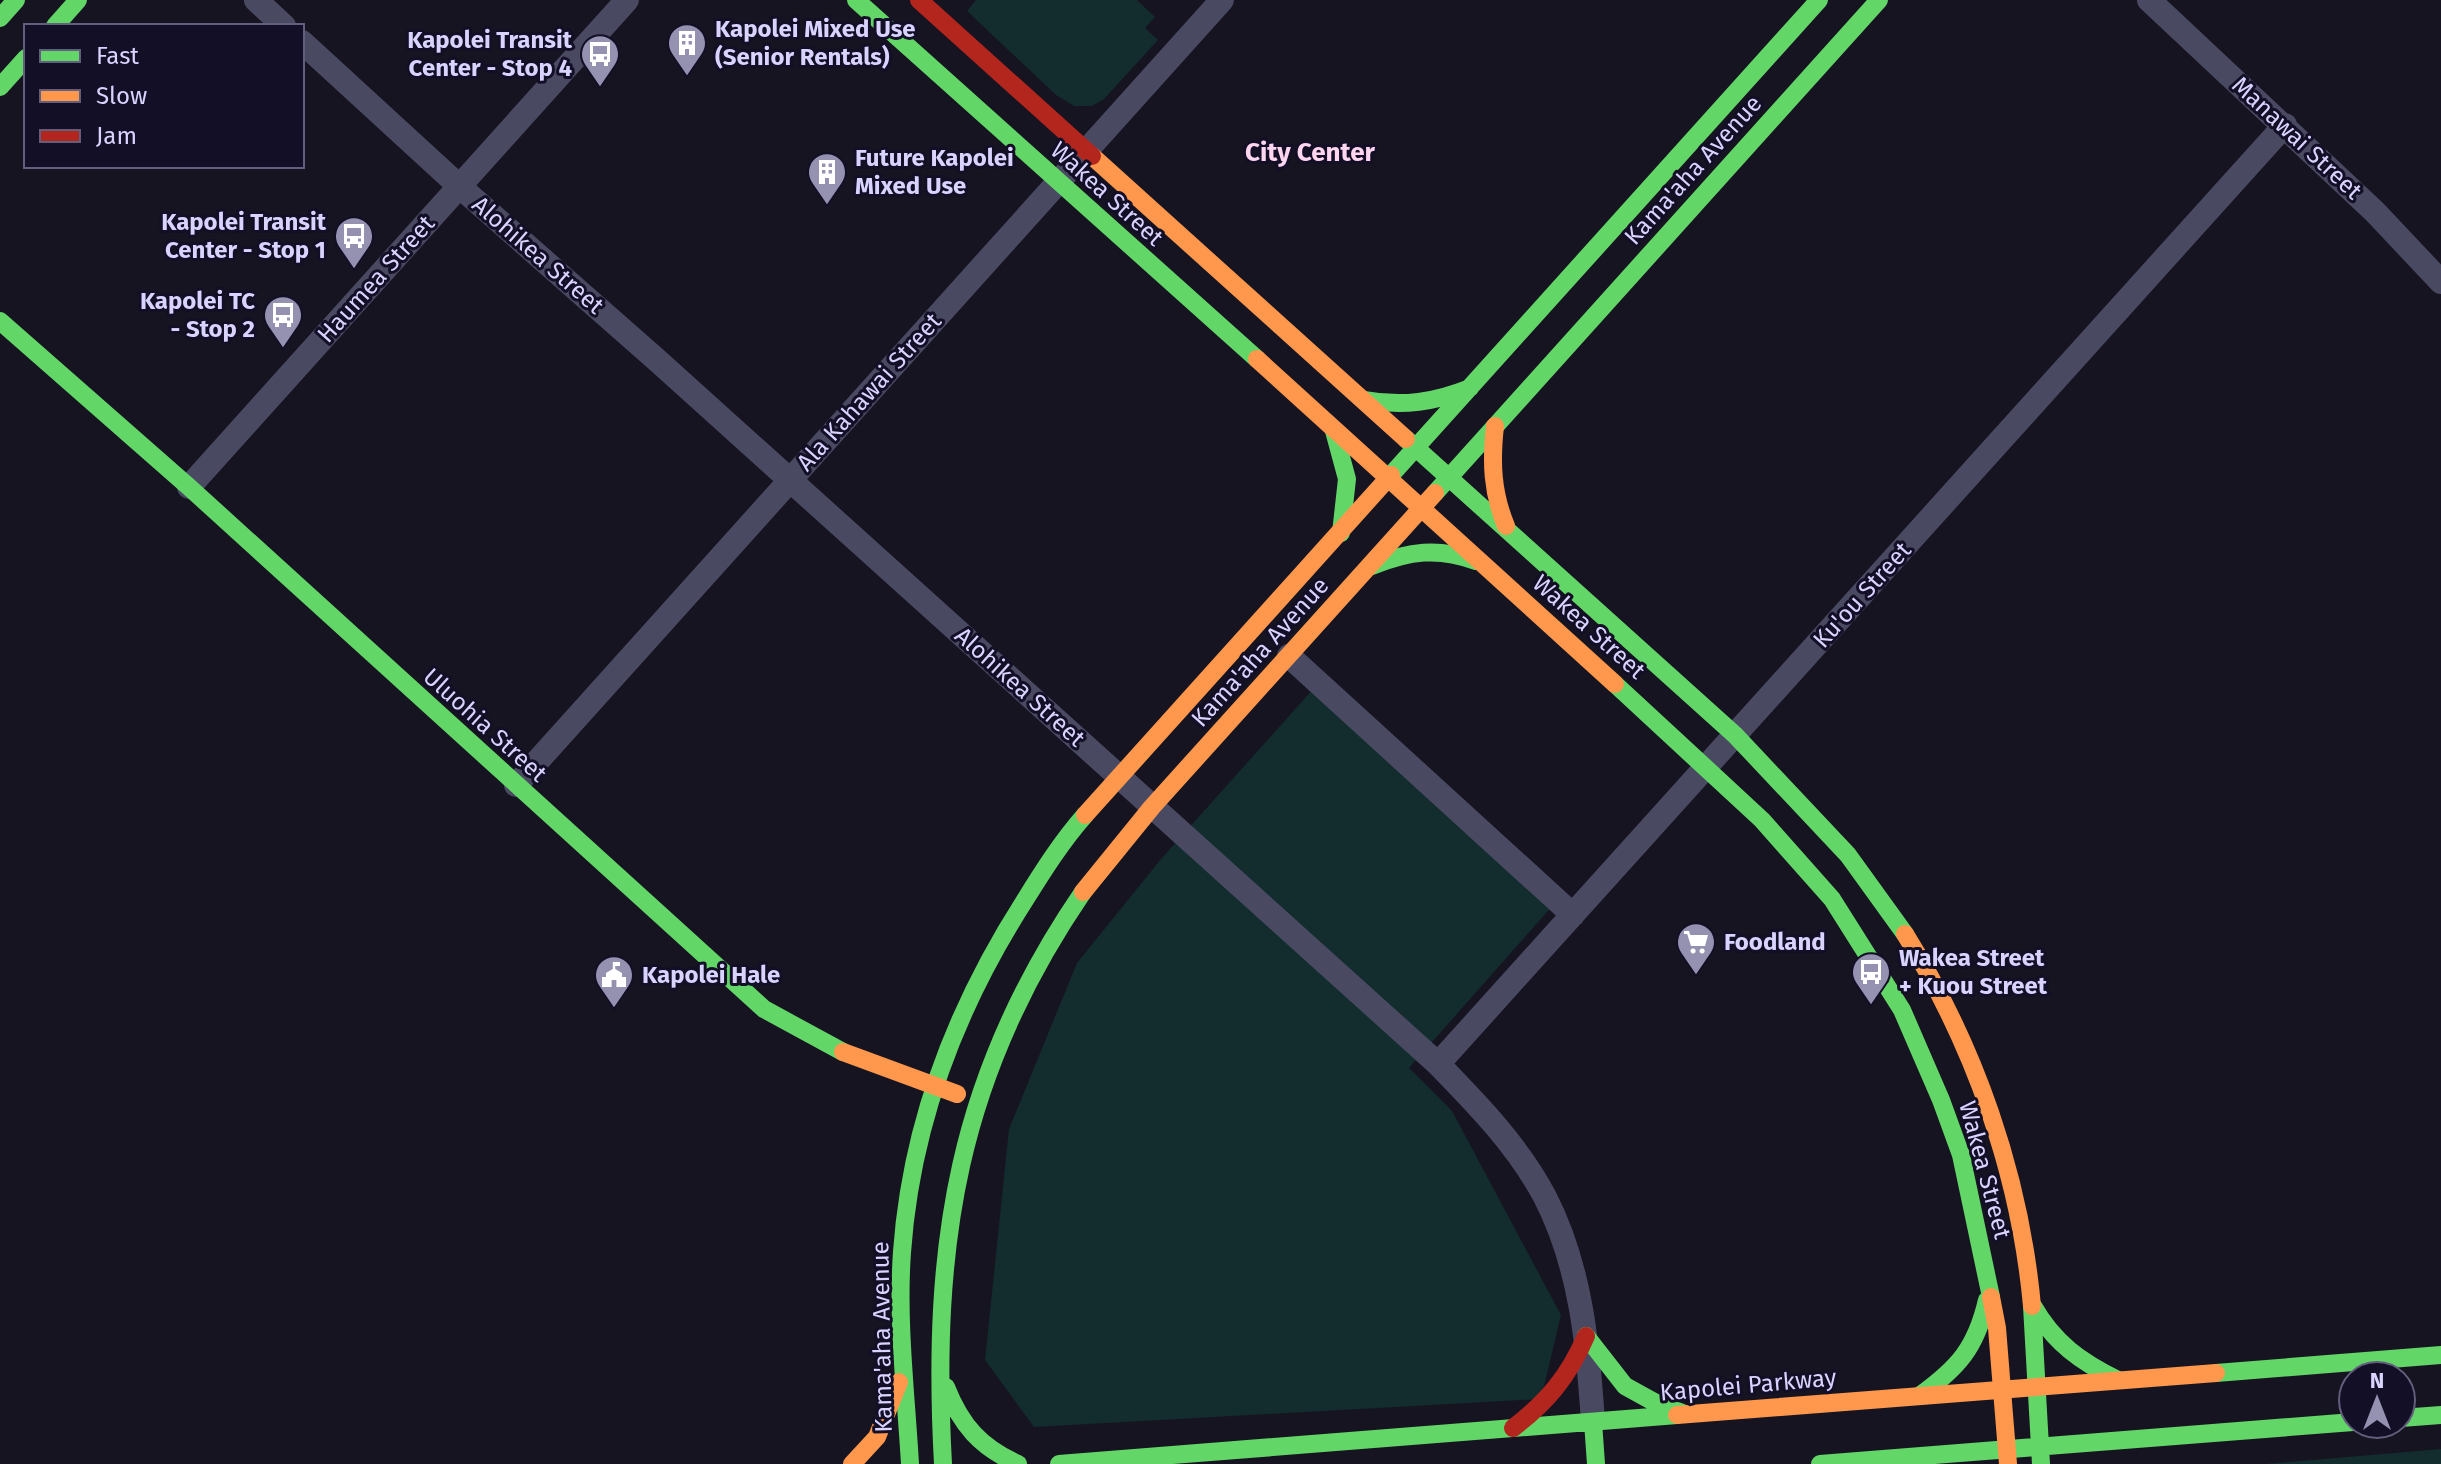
<svg xmlns="http://www.w3.org/2000/svg" width="2441" height="1464" viewBox="0 0 2441 1464" font-family="'Fira Sans',sans-serif">
	<rect width="100%" height="100%" fill="#161421"/>
	<path fill="#132c2d" d="M976,0H1137L1155,17L1145,28L1158,40L1103,100L1091,106H1074L1056,95L967,11Z
		M1314,688L1563,894L1409,1068L1452,1111L1561,1315L1541,1399L1034,1427L985,1360L1009,1129L1077,963L1161,859Z
		M2441,1449V1464H2266Z"/>
	<g fill="none" stroke-linecap="round" stroke-linejoin="round">
		<path stroke="#4a4962" stroke-width="24" d="M256,0L284,26
			M2149,0L2375,212L2441,282
			M302,42L459,186L658,361L1438,1064C1478,1105 1518,1146 1545,1197C1581,1267 1588,1345 1593,1422
			M189,487L627,0
			M1289,656L1573,915
			M516,785L1222,0
			M1438,1064L2285,125"/>
		<path stroke="#63d668" stroke-width="18" d="M856,0L1257,359
			M0,18L16,0
			M55,26L78,0
			M0,87L26,58
			M0,321L189,487L764,1009L843,1052
			M1365,400C1403,407 1435,402 1470,388
			M1334,431L1347,479L1341,533
			M1406,439L1735,735L1848,855L1905,934
			M1391,475L1819,0
			M1435,493L1879,0
			M1372,566C1409,551 1438,547 1476,561
			M1615,684L1762,820L1832,899L1902,1010L1941,1100L1961,1155L1991,1297
			M2032,1306L2041,1464
			M2033,1306C2054,1343 2081,1362 2118,1380
			M1586,1336L1625,1386L1654,1402L1682,1413
			M2216,1373L2441,1355
			M946,1387C961,1425 980,1447 1018,1464
			M1919,1396C1958,1368 1976,1348 1987,1300
			M2401,1418L2441,1415
			M1593,1422L1596,1464
			M910,1464C906,1394 897,1322 902,1252C911,1125 957,1006 1025,900C1043,871 1062,841 1085,815
			M943,1464C931,1245 957,1076 1083,892
			M1059,1464L1677,1415
			M1820,1464L2353,1422"/>
		<path stroke="#ff974d" stroke-width="18" d="M1092,156L1406,439
			M1257,359L1615,684
			M1495,426C1491,462 1492,492 1506,526
			M1085,815L1391,475
			M1083,892L1152,807L1435,493
			M1905,934C1975,1046 2020,1175 2032,1306
			M843,1052L957,1094
			M1991,1297L1997,1328L2008,1464
			M1677,1415L2216,1373
			M852,1464L877,1437L899,1382"/>
		<path stroke="#b3261e" stroke-width="18" d="M919,0L1092,156
			M1513,1428C1547,1402 1569,1376 1586,1336"/>
	</g>
	<defs>
		<g id="building-pin" transform="scale(2)"><path d="M0 17L-7.5 6A9.5 9.5 0 1 1 7.5 6Z" fill="#9591b1" stroke="#130f26"/><path d="M-4-6H4V6H1V3H-1V6H-4ZM-2.5-4.3h1.7v1.8h-1.7ZM.8-4.3h1.7v1.8H.8ZM-2.5-1h1.7V.8h-1.7ZM.8-1h1.7V.8H.8Z" fill="#fff"/></g>
		<g id="bus-pin" transform="scale(2)"><path d="M0 17L-7.5 6A9.5 9.5 0 1 1 7.5 6Z" fill="#9591b1" stroke="#130f26"/><path d="M-5-6H5V4H4V6H2V4H-2V6H-4V4H-5ZM-3.5-4V0h7V-4ZM-3.5 1.2v1.5H-2V1.2ZM2 1.2v1.5H3.5V1.2Z" fill="#fff"/></g>
		<g id="supermarket-pin" transform="scale(2)"><path d="M0 17L-7.5 6A9.5 9.5 0 1 1 7.5 6Z" fill="#9591b1" stroke="#130f26"/><path d="M-6-5.5h2.5l.6 2H6L4.5 2H-2.5L-4.4-4H-6ZM-1.5 3.2a1.3 1.3 0 1 0 .1 0ZM3 3.2a1.3 1.3 0 1 0 .1 0Z" fill="#fff"/></g>
		<g id="civic-pin" transform="scale(2)"><path d="M0 17L-7.5 6A9.5 9.5 0 1 1 7.5 6Z" fill="#9591b1" stroke="#130f26"/><path d="M-.6-6.5H3V-4.5H.6V-3L4-1V1h2V6H-6V1h2V-1L-.6-3ZM-1.2 2.5V6h2.4V2.5Z" fill="#fff"/></g>
	</defs>
	<g fill-rule="evenodd">
		<use href="#building-pin" x="687" y="43"/>
		<use href="#bus-pin" x="600" y="54"/>
		<use href="#building-pin" x="827" y="172"/>
		<use href="#bus-pin" x="354" y="236"/>
		<use href="#bus-pin" x="283" y="315"/>
		<use href="#supermarket-pin" x="1696" y="942"/>
		<use href="#bus-pin" x="1871" y="972"/>
		<use href="#civic-pin" x="614" y="975"/>
	</g>
	<g text-anchor="middle" dominant-baseline="central" stroke-width="6" stroke-linejoin="round" paint-order="stroke">
		<g font-size="24" font-weight="bold" fill="#d9d4ff" stroke="#130f26" text-anchor="start">
			<text x="715" y="29">Kapolei Mixed Use<tspan x="715" dy="28">(Senior Rentals)</tspan></text>
			<text x="572" y="40" text-anchor="end">Kapolei Transit<tspan x="572" dy="28">Center - Stop 4</tspan></text>
			<text x="855" y="158">Future Kapolei<tspan x="855" dy="28">Mixed Use</tspan></text>
			<text x="326" y="222" text-anchor="end">Kapolei Transit<tspan x="326" dy="28">Center - Stop 1</tspan></text>
			<text x="255" y="301" text-anchor="end">Kapolei TC<tspan x="255" dy="28">- Stop 2</tspan></text>
			<text x="1724" y="942">Foodland</text>
			<text x="1899" y="958">Wakea Street<tspan x="1899" dy="28">+ Kuou Street</tspan></text>
			<text x="642" y="975">Kapolei Hale</text>
		</g>
		<g font-size="24" fill="#d9d4ff" stroke="#130f26">
			<text transform="translate(2297 138) rotate(43)">Manawai Street</text>
			<text transform="translate(1693 170) rotate(-48)">Kama'aha Avenue</text>
			<text transform="translate(1107 194) rotate(42)">Wakea Street</text>
			<text transform="translate(538 255) rotate(41)">Alohikea Street</text>
			<text transform="translate(376 279) rotate(-48)">Haumea Street</text>
			<text transform="translate(869 392) rotate(-48)">Ala Kahawai Street</text>
			<text transform="translate(1862 595) rotate(-48)">Ku'ou Street</text>
			<text transform="translate(1589 627) rotate(42)">Wakea Street</text>
			<text transform="translate(1260 652) rotate(-48)">Kama'aha Avenue</text>
			<text transform="translate(1020 687) rotate(42)">Alohikea Street</text>
			<text transform="translate(485 725) rotate(42)">Uluohia Street</text>
			<text transform="translate(1985 1170) rotate(75)">Wakea Street</text>
			<text transform="translate(882 1337) rotate(-91)">Kama'aha Avenue</text>
			<text transform="translate(1748 1385) rotate(-5)">Kapolei Parkway</text>
		</g>
		<g font-size="26" font-weight="bold" fill="#ffd6f0" stroke="#130f26">
			<text x="1310" y="152">City Center</text>
		</g>
	</g>
	<rect x="24" y="24" width="280" height="144" fill="#130f26" stroke="#625e7d" stroke-width="2"/>
	<rect x="40" y="50" width="40" height="12" fill="#63d668" stroke="#625e7d" stroke-width="2"/>
	<text x="96" y="64" font-size="24" fill="#d9d4ff">Fast</text>
	<rect x="40" y="90" width="40" height="12" fill="#ff974d" stroke="#625e7d" stroke-width="2"/>
	<text x="96" y="104" font-size="24" fill="#d9d4ff">Slow</text>
	<rect x="40" y="130" width="40" height="12" fill="#b3261e" stroke="#625e7d" stroke-width="2"/>
	<text x="96" y="144" font-size="24" fill="#d9d4ff">Jam</text>
	<g transform="translate(2377 1400)"><circle r="38" fill="#130f26" stroke="#625e7d" stroke-width="2"/>
	<path d="M0-6L14 30L0 20L-14 30Z" fill="#9591b1"/>
	<text y="-12" font-size="22" font-weight="bold" text-anchor="middle" fill="#d9d4ff">N</text>
	</g>
</svg>
